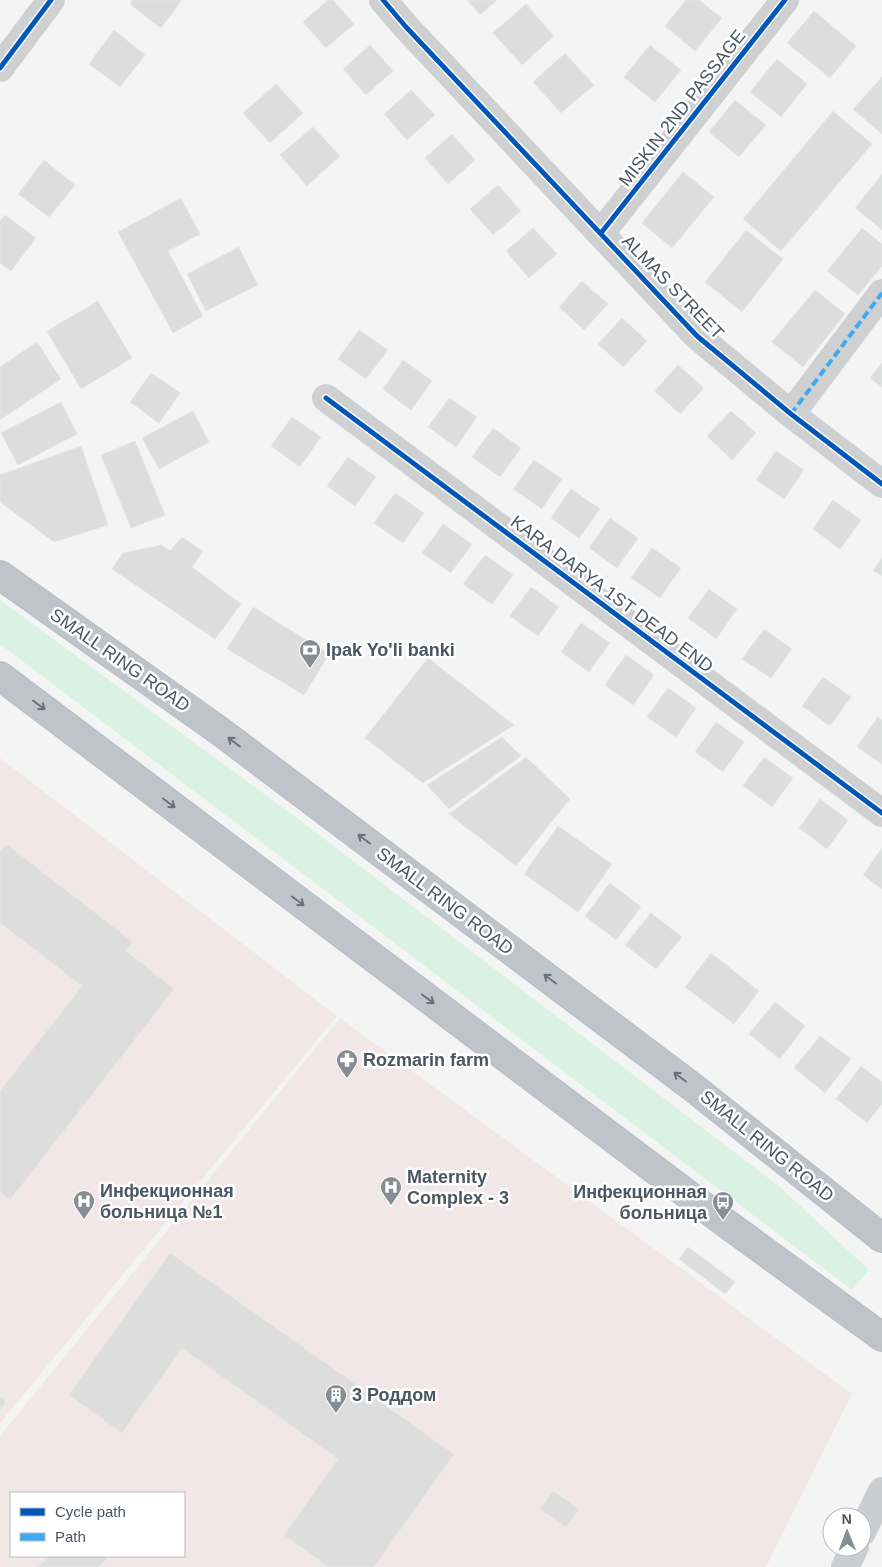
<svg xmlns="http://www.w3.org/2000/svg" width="882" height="1567" viewBox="0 0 882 1567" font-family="Arial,sans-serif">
	<rect width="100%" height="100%" fill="#f4f4f4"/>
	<path fill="#f1e7e6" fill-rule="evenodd" d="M0,758L337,1016L0,1423Z
		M340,1018L852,1394L766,1567H0V1436ZM11,1493H184V1556H11Z"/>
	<path fill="#d9f2e3" d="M0,600L297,818L780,1187L869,1270L852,1290L0,644Z"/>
	<path fill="#ddddde" stroke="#e5e6e7" d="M133,0H182L161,28L130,4Z
		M328,0H333L354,24L326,48L303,22Z
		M467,0H497L480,15Z
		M686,0H699L722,18L695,51L665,26Z
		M526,4L554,36L522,65L493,33Z
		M814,11L856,46L830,78L787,43Z
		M114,30L145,55L120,87L89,64Z
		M370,45L393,71L366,95L343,69Z
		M650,45L681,70L655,102L624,77Z
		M565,53L594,85L561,113L533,82Z
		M777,59L807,84L781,117L750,92Z
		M882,77V134L853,109Z
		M276,84L303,113L270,143L243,113Z
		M411,90L435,115L407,140L384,114Z
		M735,100L766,125L739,157L709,132Z
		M833,111L872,144L781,251L743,219Z
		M313,127L340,156L307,186L280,155Z
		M452,134L475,160L448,184L425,158Z
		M44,160L75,185L49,217L18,194Z
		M683,172L714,197L672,248L642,223Z
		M882,174V230L855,208Z
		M498,185L521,211L493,235L470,209Z
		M181,198L200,234L168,251L203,316L173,333L118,232Z
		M5,215L36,238L11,271L0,263V221Z
		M533,228L557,254L529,278L506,251Z
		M862,228L882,244V266L858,295L827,271Z
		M746,230L783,259L742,312L705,282Z
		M239,247L258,285L206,311L187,274Z
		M582,281L608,304L584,330L559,307Z
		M815,290L845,314L803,367L772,342Z
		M98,301L132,358L81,389L47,331Z
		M622,318L647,341L623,367L598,344Z
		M359,330L388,350L366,379L338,359Z
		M37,342L61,379L0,420V367Z
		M403,360L432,381L411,410L383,389Z
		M882,363V387L870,378Z
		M678,365L704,388L680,414L655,391Z
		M151,373L180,393L159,423L130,402Z
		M449,398L477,417L456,447L428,427Z
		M61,402L77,434L18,465L1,433Z
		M193,411L209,442L159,469L142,438Z
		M731,411L756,433L732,460L707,436Z
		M292,417L321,437L300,467L271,446Z
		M493,428L521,448L500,477L472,457Z
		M135,441L165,515L131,528L101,455Z
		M81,446L108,525L54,542L0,502V475Z
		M776,451L804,470L784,499L756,480Z
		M348,457L376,477L355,506L327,486Z
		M534,460L562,479L542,509L513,489Z
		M571,489L600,509L579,538L551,518Z
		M395,493L424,513L403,543L374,523Z
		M833,500L861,520L840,549L813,529Z
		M610,518L638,538L617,568L589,548Z
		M443,524L472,544L451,573L422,553Z
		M182,537L203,551L192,567L241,604L215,639L112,569L123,553L161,545L170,551Z
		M652,548L681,568L660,598L631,578Z
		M485,555L513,575L492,604L463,584Z
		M882,558V576L873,570Z
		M531,587L559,607L538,636L510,616Z
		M709,589L737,609L716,639L688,618Z
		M253,607L329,654L304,695L227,649Z
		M581,623L610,643L589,672L561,652Z
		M764,629L792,649L771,678L742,659Z
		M626,655L654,675L633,705L605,685Z
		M428,658L514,725L423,783L365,738Z
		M823,677L851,697L830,726L802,706Z
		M668,688L696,708L676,737L647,717Z
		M878,717L882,720V764L857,747Z
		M716,722L744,742L723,772L695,752Z
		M502,737L521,756L449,809L427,785Z
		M526,757L570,799L516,866L449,814Z
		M764,757L793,778L772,807L743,786Z
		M820,799L848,820L827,849L799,828Z
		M558,826L612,864L578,912L524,874Z
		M6,844L133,942L126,951L174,989L10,1200L0,1192V1091L82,986L0,923V852Z
		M882,848V889L863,875Z
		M610,883L641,907L616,940L585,916Z
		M651,913L682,937L656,969L625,945Z
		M711,953L759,991L734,1024L685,987Z
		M775,1002L805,1026L780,1059L749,1034Z
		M820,1036L851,1059L825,1093L794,1068Z
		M861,1066L882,1082V1104L867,1123L836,1099Z
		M688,1247L735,1282L725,1294L679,1259Z
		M170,1253L454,1454L374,1567H329L284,1535L338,1459L182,1348L122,1433L69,1395Z
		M0,1397L6,1402L0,1409Z
		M553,1491L579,1509L566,1527L540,1509Z
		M50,1556H110L98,1567H38Z"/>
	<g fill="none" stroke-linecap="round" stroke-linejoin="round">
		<g stroke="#b9bec3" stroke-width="30">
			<path id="highway" d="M0,575L221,732L695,1089L882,1238
				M0,676L723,1221L882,1337"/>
		</g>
		<path stroke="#ced0d2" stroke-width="28" d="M383,0L406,27L697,336L791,414L882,484
			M0,68L51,0
			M601,233L785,0
			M326,398L882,813
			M791,414L882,293"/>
		<path stroke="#caced1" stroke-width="28" d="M862,1532L882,1491
			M845,1567L855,1547"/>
		<use href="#highway" stroke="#bec4c9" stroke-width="28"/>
		<path stroke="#3fa9f5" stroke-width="4" stroke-dasharray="8 4" stroke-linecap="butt" d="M791,414L882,293"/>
		<g stroke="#fff" stroke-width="8">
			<path id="cycleway" d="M383,0L406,27L697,336L791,414L882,484
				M0,68L51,0
				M601,233L785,0
				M326,398L882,813"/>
		</g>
		<use href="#cycleway" stroke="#0057b8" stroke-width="5"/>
	</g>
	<defs><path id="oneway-shaft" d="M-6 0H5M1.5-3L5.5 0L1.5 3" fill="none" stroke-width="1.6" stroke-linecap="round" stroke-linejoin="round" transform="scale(1.25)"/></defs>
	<g stroke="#67727b">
		<use href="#oneway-shaft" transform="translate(39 705) rotate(37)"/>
		<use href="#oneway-shaft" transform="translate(234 742) rotate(-143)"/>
		<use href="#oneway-shaft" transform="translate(169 803) rotate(37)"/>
		<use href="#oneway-shaft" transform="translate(364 839) rotate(-143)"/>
		<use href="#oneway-shaft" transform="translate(298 901) rotate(37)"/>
		<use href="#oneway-shaft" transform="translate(550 979) rotate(-143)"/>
		<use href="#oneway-shaft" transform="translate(428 999) rotate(37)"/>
		<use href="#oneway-shaft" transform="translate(680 1077) rotate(-143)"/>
	</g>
	<defs>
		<g id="bank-pin" transform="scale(1.125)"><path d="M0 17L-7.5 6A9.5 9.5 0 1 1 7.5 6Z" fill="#868d94" stroke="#fff"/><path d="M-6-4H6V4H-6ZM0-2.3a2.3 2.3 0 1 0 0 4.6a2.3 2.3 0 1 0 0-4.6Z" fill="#fff"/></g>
		<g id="pharmacy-pin" transform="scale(1.125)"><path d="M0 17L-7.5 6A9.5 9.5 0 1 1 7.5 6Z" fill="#868d94" stroke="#fff"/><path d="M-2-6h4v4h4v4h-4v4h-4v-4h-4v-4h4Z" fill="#fff"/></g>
		<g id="hospital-pin" transform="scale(1.125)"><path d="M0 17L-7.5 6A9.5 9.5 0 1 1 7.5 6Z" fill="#868d94" stroke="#fff"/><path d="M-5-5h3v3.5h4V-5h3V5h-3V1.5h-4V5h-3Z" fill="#fff"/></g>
		<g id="bus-pin" transform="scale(1.125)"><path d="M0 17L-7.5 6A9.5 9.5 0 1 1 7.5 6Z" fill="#868d94" stroke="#fff"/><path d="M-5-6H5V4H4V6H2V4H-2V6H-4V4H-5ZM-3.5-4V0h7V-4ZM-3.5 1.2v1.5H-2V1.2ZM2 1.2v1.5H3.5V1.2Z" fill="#fff"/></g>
		<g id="building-pin" transform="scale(1.125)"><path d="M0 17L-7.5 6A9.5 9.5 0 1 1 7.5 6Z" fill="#868d94" stroke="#fff"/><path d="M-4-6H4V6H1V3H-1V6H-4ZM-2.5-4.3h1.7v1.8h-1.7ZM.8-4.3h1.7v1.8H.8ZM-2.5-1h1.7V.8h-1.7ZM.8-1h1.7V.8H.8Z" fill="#fff"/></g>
	</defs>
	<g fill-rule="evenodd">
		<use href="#bank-pin" x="310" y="650"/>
		<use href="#pharmacy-pin" x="347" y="1060"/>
		<use href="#hospital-pin" x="391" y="1187"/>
		<use href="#hospital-pin" x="84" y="1201"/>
		<use href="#bus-pin" x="723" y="1202"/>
		<use href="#building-pin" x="336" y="1395"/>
	</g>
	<g text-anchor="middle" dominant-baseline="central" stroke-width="5" stroke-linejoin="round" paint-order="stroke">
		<g font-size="18" fill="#4a5661" stroke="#fff">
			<text transform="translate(682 108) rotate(-52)">MISKIN 2ND PASSAGE</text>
			<text transform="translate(673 287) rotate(46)">ALMAS STREET</text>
			<text transform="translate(612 594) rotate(37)">KАRA DARYA 1ST DEAD END</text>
			<text transform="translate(120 660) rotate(35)">SMALL RING ROAD</text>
			<text transform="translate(445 901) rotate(37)">SMALL RING ROAD</text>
			<text transform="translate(767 1146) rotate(39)">SMALL RING ROAD</text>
		</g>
		<g font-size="18" font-weight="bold" fill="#4a5661" stroke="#fff" text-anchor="start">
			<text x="326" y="650">Ipak Yo'li banki</text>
			<text x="363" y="1060">Rozmarin farm</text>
			<text x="407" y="1177">Maternity<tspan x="407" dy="21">Complex - 3</tspan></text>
			<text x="100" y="1191">Инфекционная<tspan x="100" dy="21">больница №1</tspan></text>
			<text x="707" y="1192" text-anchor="end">Инфекционная<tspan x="707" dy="21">больница</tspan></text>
			<text x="352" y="1395">3 Роддом</text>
		</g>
	</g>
	<rect x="10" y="1492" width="175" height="65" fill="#ffffff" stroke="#b7bbc0"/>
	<rect x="20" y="1508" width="25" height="8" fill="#0057b8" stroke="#b7bbc0"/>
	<text x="55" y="1517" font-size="15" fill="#4a5661">Cycle path</text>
	<rect x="20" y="1533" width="25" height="8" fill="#3fa9f5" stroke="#b7bbc0"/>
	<text x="55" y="1542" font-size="15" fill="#4a5661">Path</text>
	<g transform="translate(847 1532) rotate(359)"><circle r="24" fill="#ffffff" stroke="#b7bbc0"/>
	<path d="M0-4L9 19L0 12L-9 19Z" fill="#868d94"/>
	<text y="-8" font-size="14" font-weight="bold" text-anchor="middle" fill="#4a5661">N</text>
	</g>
</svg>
